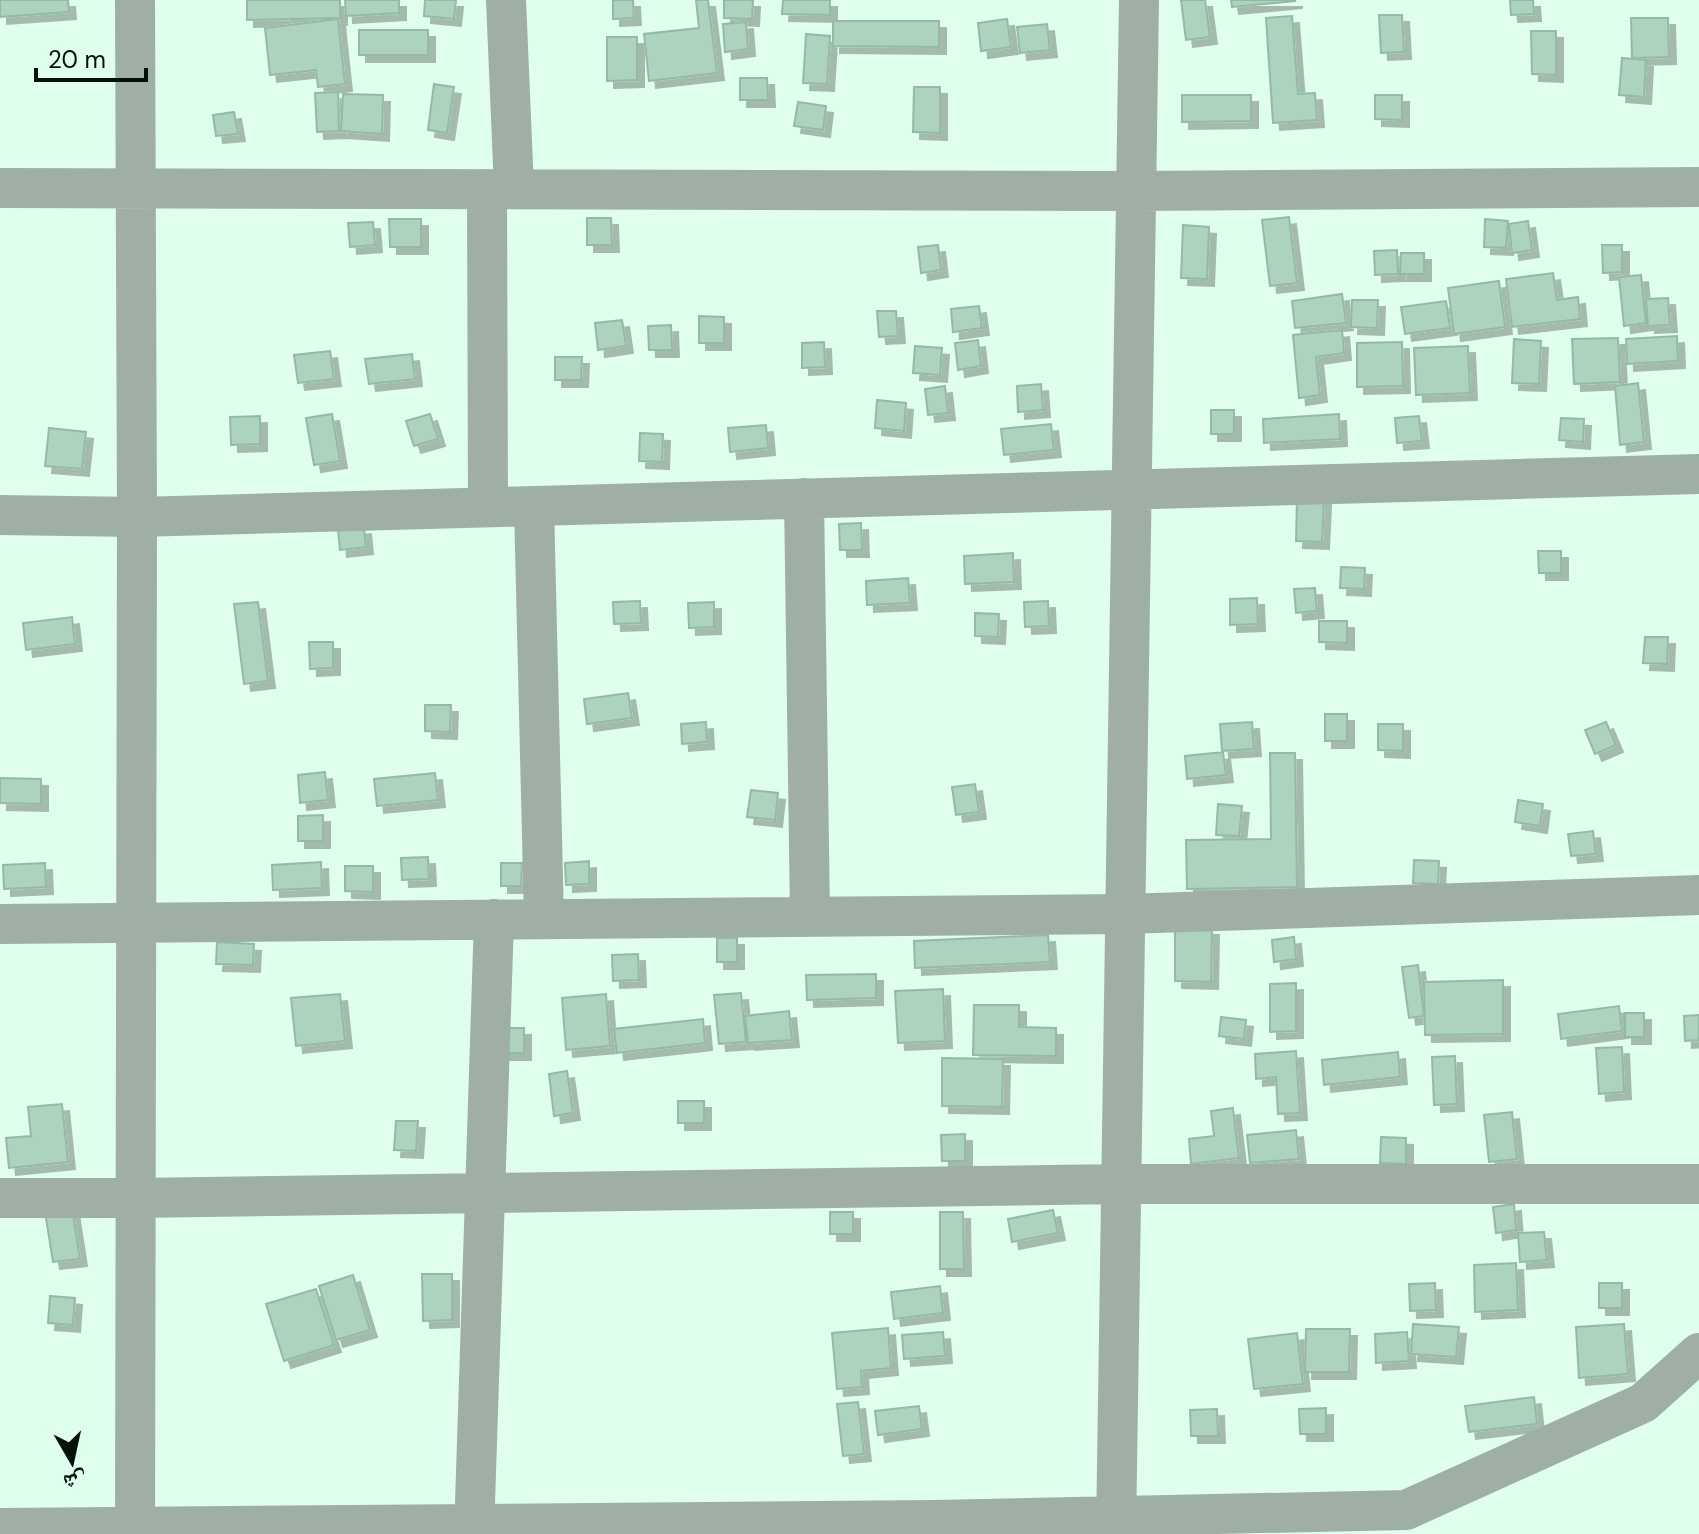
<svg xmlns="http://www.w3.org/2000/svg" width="1699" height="1534" viewBox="0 0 1699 1534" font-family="'DM Sans','Noto Naskh Arabic',sans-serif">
	<defs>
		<filter id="shadow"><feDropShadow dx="7" dy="7" stdDeviation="0" flood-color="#0004"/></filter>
	</defs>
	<rect width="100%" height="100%" fill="#dffeec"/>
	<path fill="#add2bd" stroke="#94baa5" stroke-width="2" filter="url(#shadow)" d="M0,0H68L69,12L0,17Z
		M247,0H340V18L247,20Z
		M345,0H399V13L346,16Z
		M425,0H456L454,19L424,16Z
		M613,0H633L634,18L613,19Z
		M696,0H708L717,73L649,81L644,34L699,28Z
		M724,0H753L752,19L724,18Z
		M783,0H830V15L782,14Z
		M1181,0H1205L1210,37L1186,40Z
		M1231,0H1295V1L1232,7Z
		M1510,0H1533L1534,14L1511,15Z
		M1379,15H1402L1404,52L1381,53Z
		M1292,16L1298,94L1315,93L1317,120L1273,123L1266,18Z
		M1631,18H1668L1669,57L1632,58Z
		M338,19L345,84L318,87L316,70L270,75L265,28Z
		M1007,19L1011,47L981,51L978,23Z
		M833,21H939V47L833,46Z
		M746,22L748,49L725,52L723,24Z
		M1047,24L1050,50L1020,53L1017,27Z
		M359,30H428V55H359Z
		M1531,31H1556V75L1532,74Z
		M806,34L830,36L827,84L803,83Z
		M607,37H637V80L607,81Z
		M1622,58L1646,60L1644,97L1619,95Z
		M740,78H767L768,100H740Z
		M434,84L454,87L447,133L428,130Z
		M914,87H940V133L913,132Z
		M338,92L339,131L317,132L315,93Z
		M343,94L383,95L382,134L341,131Z
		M1182,95H1251V121L1182,122Z
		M1375,95H1402V120L1375,119Z
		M798,102L826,106L823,130L794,126Z
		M234,112L238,134L216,136L213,115Z
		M1289,217L1297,283L1270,286L1262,220Z
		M587,218H611L612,245H587Z
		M389,219H421V247H390Z
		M1485,219L1508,221L1506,248L1484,247Z
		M1528,221L1532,250L1512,253L1509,224Z
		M373,222L375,245L350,247L348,223Z
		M1183,225L1209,227L1207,279L1181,278Z
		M938,245L941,270L921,273L918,247Z
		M1602,245H1622V272L1603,273Z
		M1397,250L1398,274L1375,275L1374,251Z
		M1401,253H1424V274H1400Z
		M1553,273L1557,300L1578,297L1580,319L1512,327L1506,279Z
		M1641,275L1646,323L1624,326L1619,277Z
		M1499,281L1505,327L1454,334L1448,288Z
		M1342,294L1346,323L1295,328L1292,301Z
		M1668,298L1670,325L1648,326L1646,299Z
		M1352,300H1378L1377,328L1351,327Z
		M1446,301L1450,328L1405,334L1401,307Z
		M979,306L982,328L953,332L951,309Z
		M877,311H896L898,336L879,337Z
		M699,316L724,317V343H699Z
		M622,320L626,346L598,350L595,323Z
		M671,325L672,350H649L648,326Z
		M1342,330L1344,353L1316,357L1320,395L1299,398L1293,335Z
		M1677,336L1678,361L1627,364L1626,339Z
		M1618,338L1620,382L1574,384L1572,339Z
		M1514,339L1541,341L1539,384L1512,383Z
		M978,340L981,366L958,370L955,343Z
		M824,342L825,367L802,368V343Z
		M1402,342L1403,386L1357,387V343Z
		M915,346L942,348L940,375L913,373Z
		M1468,346L1470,393L1416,395L1414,348Z
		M330,351L334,379L298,383L294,355Z
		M412,354L415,379L369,384L365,359Z
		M555,357H582L581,380H555Z
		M1638,383L1644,442L1620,445L1615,386Z
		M1041,384L1043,410L1018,412L1017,386Z
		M945,386L948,413L928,415L925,389Z
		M877,400L906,403L904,431L875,428Z
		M1211,410H1234V434H1211Z
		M332,414L340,461L314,465L306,418Z
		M430,414L438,439L414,446L406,421Z
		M1339,414L1340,439L1264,443L1263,419Z
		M260,416V444L231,445L230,417Z
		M1419,416L1422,441L1397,443L1395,418Z
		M1561,418L1584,419L1583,442L1559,440Z
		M1051,424L1054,450L1004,455L1001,429Z
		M766,425L768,448L730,452L728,428Z
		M49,428L86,432L82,469L45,466Z
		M640,433L663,434L662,462L639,461Z
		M1297,497L1324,498L1322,542L1296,541Z
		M861,523L862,550H840L839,524Z
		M364,527L366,547L340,550L338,530Z
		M1538,551H1561V573H1539Z
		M1013,553L1014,582L965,584L964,556Z
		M1341,567L1365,568L1364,589L1340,588Z
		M908,578L910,603L867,605L866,581Z
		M1315,588L1317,611L1296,613L1294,589Z
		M1257,598L1258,624L1230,625V599Z
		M640,601L641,623L614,624L613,602Z
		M1048,601L1049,626L1025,627L1024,602Z
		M258,602L268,681L244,684L234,604Z
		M714,602V627L689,628L688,603Z
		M975,613L999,614L998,637L975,636Z
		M72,617L75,644L26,650L23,623Z
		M1319,621H1347V643L1319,642Z
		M1645,637H1668L1667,664L1643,663Z
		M309,642H333V668L310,669Z
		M628,693L632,718L587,724L584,699Z
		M425,705H451L450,732L425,731Z
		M1325,714H1347V741H1325Z
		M706,722L707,742L682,744L681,724Z
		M1252,722L1254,749L1222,751L1220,724Z
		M1606,722L1616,745L1595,754L1585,730Z
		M1378,724H1403V751L1378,750Z
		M1223,752L1226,775L1187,779L1185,756Z
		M1270,753H1295L1297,887L1187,889L1186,840L1271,839Z
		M325,772L328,800L300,803L298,775Z
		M435,773L438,800L377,806L374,779Z
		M0,778L41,779V804L0,803Z
		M975,784L979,812L956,815L952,787Z
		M751,790L778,793L775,820L747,817Z
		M1518,800L1543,804L1540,826L1515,822Z
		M1218,804L1242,806L1239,836L1216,835Z
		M323,815V841H298V816Z
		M1593,831L1596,854L1571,856L1568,834Z
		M428,857L429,879L402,880L401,858Z
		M1414,860L1439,861L1438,884L1413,883Z
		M589,861V884L566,885L565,863Z
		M321,862L322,888L273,890L272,865Z
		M45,863L46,887L4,889L3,865Z
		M501,863H522L521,886H501Z
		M345,866H373V892L345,891Z
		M1175,927L1212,928L1211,982L1175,981Z
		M1048,935L1050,962L915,968L914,941Z
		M1294,937L1296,959L1274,962L1272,940Z
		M717,938H737V962H717Z
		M217,942L254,944L253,965L216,964Z
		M638,954L639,980L613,981L612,955Z
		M1418,965L1424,1016L1409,1018L1402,967Z
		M876,974V998L807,1000L806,975Z
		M1503,980V1034L1425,1035L1424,982Z
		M1296,983V1031L1270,1032V984Z
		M943,989L945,1041L898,1043L895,991Z
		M741,993L746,1042L719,1044L714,995Z
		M340,994L345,1041L296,1046L291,998Z
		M606,994L610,1046L566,1050L562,998Z
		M974,1005H1019V1027L1056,1028V1056L973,1055Z
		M1619,1006L1622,1031L1561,1039L1558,1014Z
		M789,1011L792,1040L748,1043L745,1016Z
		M1625,1013H1644V1037H1625Z
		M1699,1015V1040L1685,1041L1684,1016Z
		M1221,1017L1246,1020L1244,1039L1219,1036Z
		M703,1019L705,1043L617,1053L614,1029Z
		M503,1028H524V1053H503Z
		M1622,1047L1624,1092L1599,1094L1596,1048Z
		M1296,1051L1300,1113L1278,1114L1276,1077L1256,1079L1255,1054Z
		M1398,1052L1400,1077L1324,1085L1322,1060Z
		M1455,1056L1457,1104L1434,1105L1432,1057Z
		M942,1058L1003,1059L1002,1107L942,1106Z
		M567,1071L573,1113L554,1116L549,1074Z
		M678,1101H704V1123H678Z
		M62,1104L68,1162L9,1168L6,1138L31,1136L28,1107Z
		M1233,1108L1239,1158L1191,1164L1189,1139L1214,1136L1211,1111Z
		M1512,1112L1517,1159L1489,1162L1484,1115Z
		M396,1121H418L416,1151L394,1150Z
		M1296,1130L1299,1159L1250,1163L1247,1135Z
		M965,1134V1161H942L941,1135Z
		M1381,1137L1406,1138V1164L1380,1163Z
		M1514,1204L1516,1230L1496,1233L1493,1207Z
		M72,1208L80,1259L53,1262L45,1212Z
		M1053,1210L1058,1233L1012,1242L1008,1219Z
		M830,1212H853V1234H830Z
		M940,1212H963L964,1269H940Z
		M1544,1232L1547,1260L1520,1262L1518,1233Z
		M1516,1263L1518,1310L1475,1312L1474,1265Z
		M422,1274H452V1320L423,1321Z
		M353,1275L370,1330L336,1340L319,1286Z
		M1435,1283L1436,1310L1410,1311L1409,1284Z
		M1599,1283H1622V1308H1599Z
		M940,1286L943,1313L894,1319L891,1292Z
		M316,1289L334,1345L284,1361L266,1304Z
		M50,1296L75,1298L73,1325L48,1323Z
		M1413,1324L1459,1327L1456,1357L1411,1354Z
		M1624,1324L1628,1374L1579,1378L1576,1327Z
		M888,1328L891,1368L861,1371L862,1387L837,1389L832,1333Z
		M1306,1329H1350L1349,1372H1305Z
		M943,1332L945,1356L904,1359L902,1335Z
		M1407,1332L1409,1361L1376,1363L1375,1334Z
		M1297,1333L1303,1384L1254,1389L1248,1339Z
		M1534,1397L1537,1424L1469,1432L1465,1406Z
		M858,1402L864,1454L843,1456L837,1404Z
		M919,1406L922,1429L878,1435L875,1411Z
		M1326,1408V1434H1300L1299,1409Z
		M1217,1409L1218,1436H1191L1190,1410Z"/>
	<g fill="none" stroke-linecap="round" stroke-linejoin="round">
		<path stroke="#9fafa6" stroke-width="40" d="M135,0L137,517L135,1534
			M506,0L514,189
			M0,188L1136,191L1699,187
			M487,189L488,507
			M804,498L810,916
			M534,506L544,919
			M0,515L137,517L1699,474
			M0,924L1125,914L1699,895
			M0,1198H136L1121,1184H1699
			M0,1528L934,1520L1406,1510L1643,1403L1699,1353
			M474,1534L494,919
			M1116,1534L1139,0"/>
	</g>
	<g transform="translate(72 1462) rotate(171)" stroke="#dffeec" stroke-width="6" paint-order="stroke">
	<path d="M0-6L14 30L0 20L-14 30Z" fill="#04100a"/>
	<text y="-12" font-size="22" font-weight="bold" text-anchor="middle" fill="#04100a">ش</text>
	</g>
	<path d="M36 68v12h110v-12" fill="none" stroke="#04100a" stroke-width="4"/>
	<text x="48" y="68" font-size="24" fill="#04100a" stroke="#dffeec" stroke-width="6" paint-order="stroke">20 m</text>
</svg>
